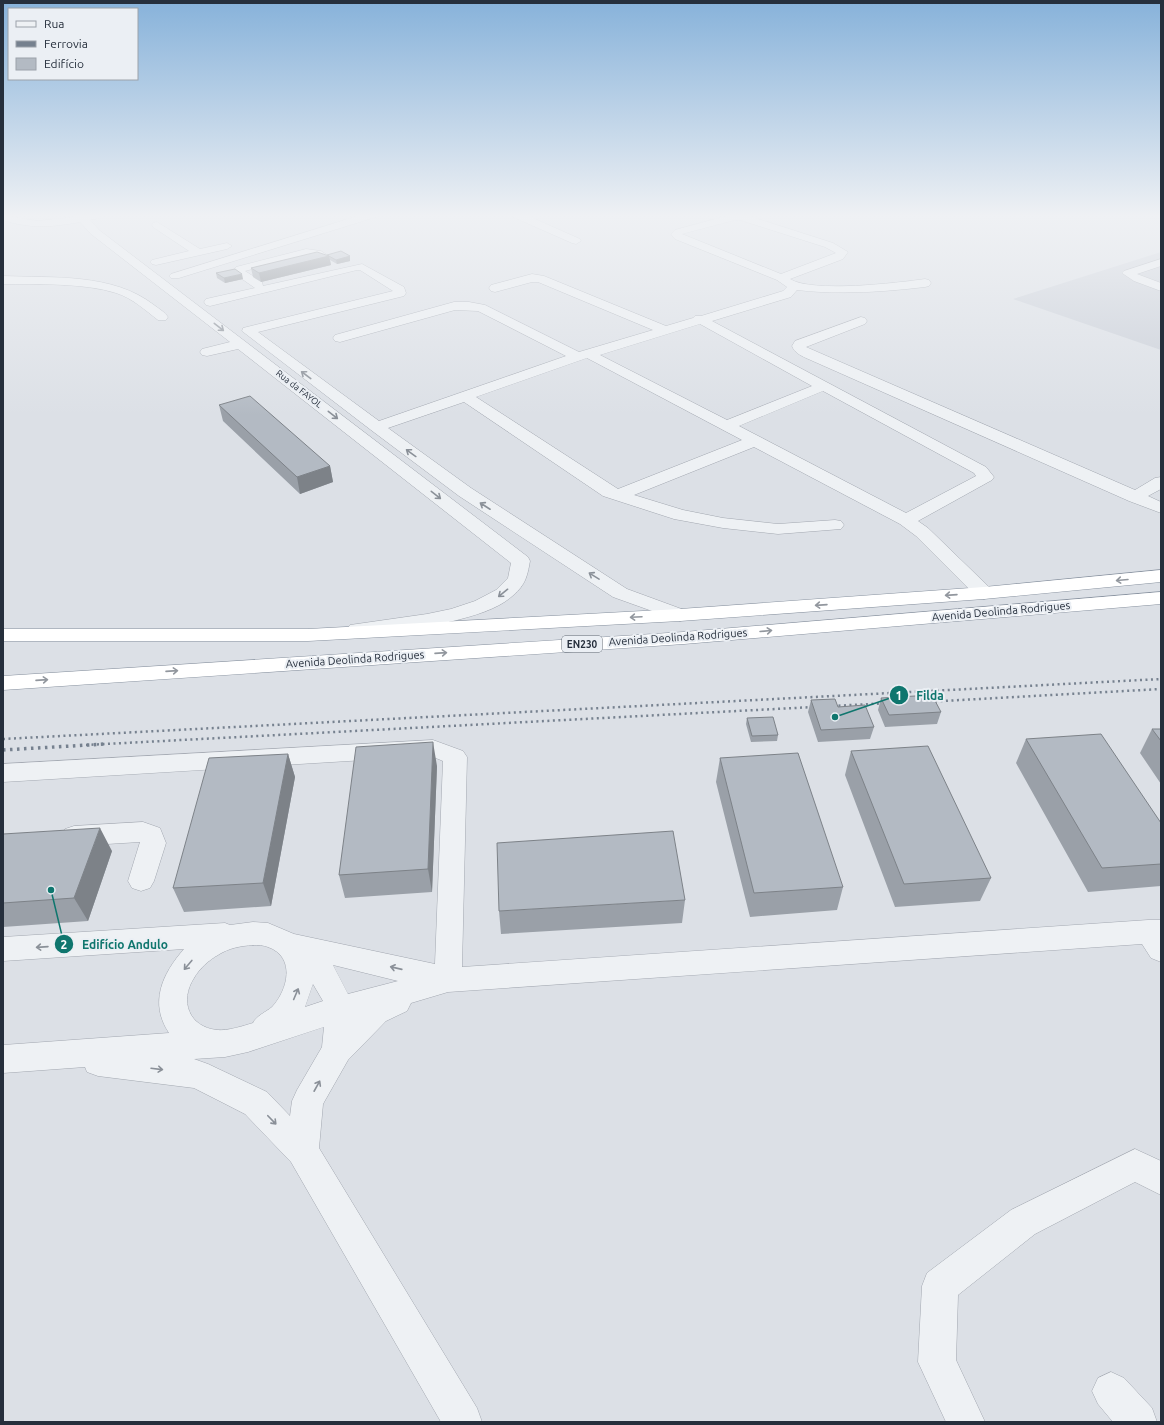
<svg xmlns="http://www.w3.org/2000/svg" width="1164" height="1425" viewBox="0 0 1164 1425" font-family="Ubuntu,sans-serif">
	<rect width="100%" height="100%" fill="#dce0e6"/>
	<path fill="#cacfd8" d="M1161,252V350L1013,299Z"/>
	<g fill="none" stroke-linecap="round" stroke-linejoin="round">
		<g stroke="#a2a7b0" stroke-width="1">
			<path id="minor" d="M3,215L37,221L76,217L75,215H100L99,218L90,220L99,230L528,557L530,561C527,578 525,586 510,598C485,619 419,628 387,632C374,633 362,636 350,633L347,629L350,625L427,614L451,609L475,601L496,590L508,578L511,563L238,349L207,356L202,355L200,352L202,349L230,342L91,234L80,222C54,227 29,229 3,220Z
				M361,215H377L376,217L179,278H171L169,276L171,274Z
				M512,215H526L580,239L581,241L576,244L572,243L513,217Z
				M730,215H746L833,243L848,252L843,259L790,279C812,293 897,283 925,279L929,280L931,283L929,286L925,287C882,292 840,295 797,290L791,297L712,321L986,467L994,477L992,480L918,521L928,528L991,589L994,593L991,597L984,599L977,597L916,536L900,524L754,447L634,495L683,510L723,518L778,524L835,520L841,521L844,525L841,529L778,534L723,528L674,519L603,496L464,402L388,428L471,488L627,589L687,611L690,615L687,619L680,621L613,597L459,496L371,430L242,331L243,328L393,291L360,270H357L210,306L206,305L204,302L206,299L255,288L235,274L233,272L236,267L306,249L321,251L327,255C325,261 320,262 314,263L308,260L315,256L306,255L245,271L262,282L263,286L362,264L404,287L406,293L404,296L258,332L379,421L566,356L478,311L455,310L340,342L335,341L333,338L335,335L454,302H469L485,305L579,352L653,330L538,282H532L495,292L491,291L489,288L491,285L532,274L544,276L666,326L693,318L695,316H701L783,291L787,287L777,280L675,239L671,234L675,230ZM735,220H740L825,247L836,253L781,274L682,234ZM700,324L812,386L727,420L600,355ZM587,358L742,440L618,489L476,397ZM823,391L974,473L976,476L906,513L739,426Z
				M157,222L200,249L227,243L232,246L227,249L156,265L152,264L150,262L152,260L189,251L153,227L152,225L153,223Z
				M1161,259V266L1137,274L1161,283V291L1134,281L1122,273L1124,271Z
				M3,276C53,278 113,273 154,305C159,309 165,312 168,317L166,320H158C145,310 132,298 116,293C85,283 36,284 3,284Z
				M861,317L865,318L867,321L865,324L806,347L1135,490L1155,478L1161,477V489L1148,496L1161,502V513L1129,501L806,358C800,355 795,353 792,346L795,341Z
				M433,740L463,751L467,757L462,967L1148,920H1161V962L1151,958L1142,944L448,992L411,1003L407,1011L386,1021L348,1060L323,1104L319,1148L477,1408L482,1422H441L291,1162L245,1114L194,1088L98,1076L87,1072L85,1067L3,1073V1045L169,1033C149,1003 162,974 184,949L3,961V937L225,923L230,925L253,922L268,923L294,934L435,964L443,761L431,756L3,782V764ZM253,945C258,945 263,945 268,947C296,957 288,990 272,1007C266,1012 256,1016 253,1023C243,1026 228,1031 217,1030C189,1027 179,1001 194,978C199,969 209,960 218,955C229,948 240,946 253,945ZM333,965L398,981L348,994ZM313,984L323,1001L305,1007ZM324,1027L322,1047L297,1090L292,1101L290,1116L267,1092L208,1064L194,1059L225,1057L248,1052Z
				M143,822L160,828L166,843L154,881L150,888L141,891L132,888L128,881L140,842L74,846L65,843L62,836L65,829L74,826Z
				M1135,1149L1161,1161V1195L1135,1182L1035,1234L958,1295L956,1360L985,1422H946L918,1362L922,1286L927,1273L1011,1210Z
				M1111,1372L1124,1378L1152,1408L1157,1422H1113L1098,1404L1092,1391L1098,1378Z"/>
		</g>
		<g stroke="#848e9c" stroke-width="1">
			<path id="highway" d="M1161,570V582L984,599L680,621L308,641H3V629H308L680,609L984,587Z
				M1161,592V604L684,644L3,690V676L684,632Z"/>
		</g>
		<use href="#minor" fill="#eef1f4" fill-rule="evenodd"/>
		<use href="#highway" fill="#fff" fill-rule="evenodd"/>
		<path stroke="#76818f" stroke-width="2.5" stroke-dasharray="2 3.5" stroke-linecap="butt" d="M924,702L1161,689
			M3,739L1161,679
			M86,745L890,703"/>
		<path stroke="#76818f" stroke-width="3.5" stroke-dasharray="2.5 4.5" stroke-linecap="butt" d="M3,750L105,744"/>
	</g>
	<path fill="#9aa0a8" d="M327,255L350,256V261L337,264L330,260L331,265L261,282L253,277L251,268L327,256Z
		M216,273L243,279L225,283L217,278Z
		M219,405L330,466L333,482L300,494L223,421Z
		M881,698L941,712L937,724L885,727L878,710Z
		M811,700L838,707L874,727L870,739L818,742L808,712Z
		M747,718L778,735L777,741L751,742L746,724Z
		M1152,729H1161V784L1140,753Z
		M1026,739L1161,823V886L1088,892L1016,763Z
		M851,751L991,878L980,901L895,907L845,775Z
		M288,754L295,777L271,906L184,912L173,888Z
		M720,758L843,887L837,910L750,917L716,782Z
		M437,766L432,892L345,898L339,875Z
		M3,834L112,851L88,921L3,927Z
		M685,900L682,923L501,934L499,911Z"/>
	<path fill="#7d8288" d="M329,256L331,265L261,282L259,273Z
		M350,256V261L337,264L336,260Z
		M242,274L243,279L225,283L224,278Z
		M330,466L333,482L300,494L297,477Z
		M433,742L437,766L432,892L428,869Z
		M288,754L295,777L271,906L263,883Z
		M100,828L112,851L88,921L74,898Z"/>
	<path fill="#b3bac3" stroke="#7d8288" d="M341,251L350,256L336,260L327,255Z
		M317,252L329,256L259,273L251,268Z
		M235,269L242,274L224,278L216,273Z
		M250,396L330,466L297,477L219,405Z
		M932,695L941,712L889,715L881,698Z
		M835,699L838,707L865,705L874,727L821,730L811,700Z
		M773,717L778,735L752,736L747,718Z
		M1152,729H1161V741Z
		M1101,734L1161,823V864L1102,868L1026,739Z
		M433,742L428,869L339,875L356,747Z
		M928,746L991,878L904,884L851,751Z
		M798,753L843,887L754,893L720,758Z
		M288,754L263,883L173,888L209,758Z
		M100,828L74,898L3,903V834Z
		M673,831L685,900L499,911L497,843Z"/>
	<defs><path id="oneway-shaft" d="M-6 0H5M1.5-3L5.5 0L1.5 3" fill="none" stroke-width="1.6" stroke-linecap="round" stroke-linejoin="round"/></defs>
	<g stroke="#8a9098">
		<use href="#oneway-shaft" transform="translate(219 327) rotate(38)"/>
		<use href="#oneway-shaft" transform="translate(306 375) rotate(-143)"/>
		<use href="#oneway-shaft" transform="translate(333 415) rotate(38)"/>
		<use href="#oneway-shaft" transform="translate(411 453) rotate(-144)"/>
		<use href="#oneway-shaft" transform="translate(436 495) rotate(38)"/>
		<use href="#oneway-shaft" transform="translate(485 506) rotate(-147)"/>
		<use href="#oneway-shaft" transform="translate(594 576) rotate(-148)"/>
		<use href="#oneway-shaft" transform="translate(503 593) rotate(141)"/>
		<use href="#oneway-shaft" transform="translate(42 947) rotate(176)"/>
		<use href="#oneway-shaft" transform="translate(188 965) rotate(130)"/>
		<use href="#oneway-shaft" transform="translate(396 968) rotate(-167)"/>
		<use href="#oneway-shaft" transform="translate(296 994) rotate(-67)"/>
		<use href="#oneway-shaft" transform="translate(157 1069) rotate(7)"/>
		<use href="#oneway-shaft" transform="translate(317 1086) rotate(-61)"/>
		<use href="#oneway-shaft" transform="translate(272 1120) rotate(46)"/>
	</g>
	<g stroke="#92979e">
		<use href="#oneway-shaft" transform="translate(1122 580) rotate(175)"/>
		<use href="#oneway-shaft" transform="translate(951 595) rotate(176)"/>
		<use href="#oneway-shaft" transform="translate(821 605) rotate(176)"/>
		<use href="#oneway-shaft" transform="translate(636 617) rotate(177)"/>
		<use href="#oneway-shaft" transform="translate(766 631) rotate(-5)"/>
		<use href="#oneway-shaft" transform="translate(441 653) rotate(-4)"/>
		<use href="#oneway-shaft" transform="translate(172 671) rotate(-4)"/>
		<use href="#oneway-shaft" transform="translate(42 680) rotate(-4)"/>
	</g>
	<linearGradient id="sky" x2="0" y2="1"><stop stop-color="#87b2da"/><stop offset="0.52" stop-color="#eff1f4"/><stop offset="1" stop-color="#eff1f4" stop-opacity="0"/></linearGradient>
	<rect width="1164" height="415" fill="url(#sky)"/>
	<g text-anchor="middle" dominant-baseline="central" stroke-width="4" stroke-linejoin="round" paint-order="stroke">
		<g font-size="9" fill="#262f3c" stroke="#ebeff4">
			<text transform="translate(299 389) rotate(38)">Rua da FAYOL</text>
		</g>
		<rect fill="#ebeff4" stroke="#616973" stroke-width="1" x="562" y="636" width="40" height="16" rx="3"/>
		<g font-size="10" font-weight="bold" fill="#262f3c">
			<text x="582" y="644">EN230</text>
		</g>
		<g font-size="11" fill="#262f3c" stroke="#ebeff4">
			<text transform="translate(1001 611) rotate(-5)">Avenida Deolinda Rodrigues</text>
			<text transform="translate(678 637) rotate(-4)">Avenida Deolinda Rodrigues</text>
			<text transform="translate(355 659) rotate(-4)">Avenida Deolinda Rodrigues</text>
		</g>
	</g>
	<path fill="none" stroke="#0f766e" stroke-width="1.5" d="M835 717L899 695M51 890L64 944"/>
	<g fill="#0f766e" stroke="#ebeff4" stroke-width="1.5">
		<circle cx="835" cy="717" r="4"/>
		<circle cx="51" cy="890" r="4"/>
		<circle cx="899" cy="695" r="10"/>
		<circle cx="64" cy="944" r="10"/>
	</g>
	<g font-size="12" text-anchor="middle" font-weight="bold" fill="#fff">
		<text x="899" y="700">1</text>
		<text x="64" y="949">2</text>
	</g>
	<g font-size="12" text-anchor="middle" font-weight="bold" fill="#0f766e" stroke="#ebeff4" stroke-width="4" stroke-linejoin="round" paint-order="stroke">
		<text x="930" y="700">Filda</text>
		<text x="125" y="949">Edifício Andulo</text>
	</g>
	<rect width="1164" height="1425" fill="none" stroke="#262f3c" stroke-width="8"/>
	<rect x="8" y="8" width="130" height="72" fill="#ebeff4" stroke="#9ca2aa"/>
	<rect x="16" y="21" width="20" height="6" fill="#eef1f4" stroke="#9ca2aa"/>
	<text x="44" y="28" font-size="12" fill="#262f3c">Rua</text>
	<rect x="16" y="41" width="20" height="6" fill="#76818f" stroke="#9ca2aa"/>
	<text x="44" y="48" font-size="12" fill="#262f3c">Ferrovia</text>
	<rect x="16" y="58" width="20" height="12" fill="#b3bac3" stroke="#9ca2aa"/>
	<text x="44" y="68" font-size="12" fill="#262f3c">Edifício</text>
</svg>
